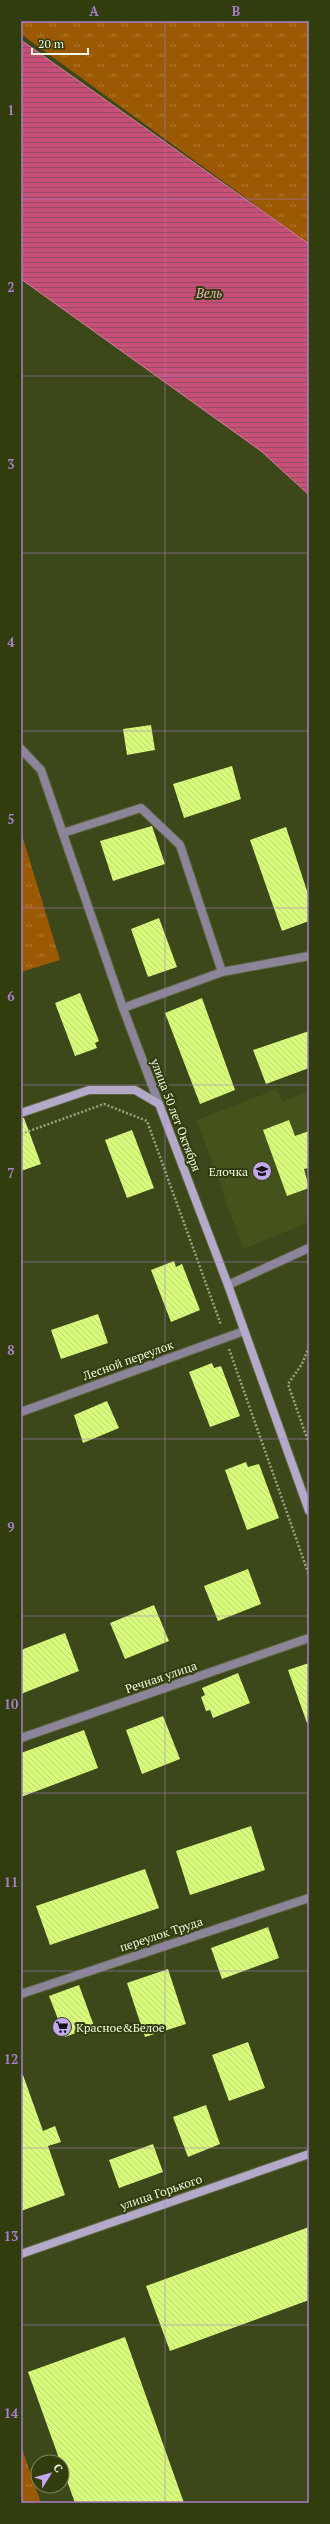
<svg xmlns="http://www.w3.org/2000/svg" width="330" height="2524" viewBox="0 0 330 2524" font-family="'PT Serif',serif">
	<defs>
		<pattern id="grass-tufts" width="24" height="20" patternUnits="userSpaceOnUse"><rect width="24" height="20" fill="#9c5904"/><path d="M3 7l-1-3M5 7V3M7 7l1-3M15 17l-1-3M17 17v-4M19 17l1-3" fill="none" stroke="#af7a34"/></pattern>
		<pattern id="water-rules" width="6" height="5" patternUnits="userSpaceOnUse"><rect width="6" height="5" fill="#c84f78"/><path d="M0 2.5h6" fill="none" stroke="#954d63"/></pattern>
		<pattern id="building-back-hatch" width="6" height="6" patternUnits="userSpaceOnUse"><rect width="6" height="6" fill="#d9fb7b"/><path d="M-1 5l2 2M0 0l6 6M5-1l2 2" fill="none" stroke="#bcd870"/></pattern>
	</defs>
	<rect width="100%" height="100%" fill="#3c481a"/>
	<path fill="#44521b" d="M277,1089L282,1102L309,1091V1222L243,1249L197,1120Z"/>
	<path fill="url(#grass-tufts)" d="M21,21H309V244L21,34Z
		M21,832L60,960L21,972Z
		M21,2446L41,2503H21Z"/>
	<path fill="url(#water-rules)" stroke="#d48297" d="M21,40L309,244V495L261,451L21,279Z"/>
	<path fill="url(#building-back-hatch)" d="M151,725L155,750L127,755L123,729Z
		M232,766L241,799L184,818L173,784Z
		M152,826L165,864L113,881L100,841Z
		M286,827L309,897V921L282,931L250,840Z
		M159,918L177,967L148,977L131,929Z
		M80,993L99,1041L95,1043L97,1048L75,1056L55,1003Z
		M202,998L235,1090L200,1104L165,1013Z
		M309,1031V1068L266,1084L253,1050Z
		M21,1118H24L41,1164L21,1171Z
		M289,1120L295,1136L309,1131V1168L304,1169L309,1188L287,1196L263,1130Z
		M132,1130L154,1188L127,1198L105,1140Z
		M174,1261L176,1267L182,1264L200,1310L171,1322L151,1270Z
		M98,1314L108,1343L61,1359L51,1330Z
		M212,1363L214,1368L221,1366L240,1416L210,1427L189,1372Z
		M107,1401L119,1428L83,1443L74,1415Z
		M246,1462L248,1467L259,1464L279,1518L247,1530L225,1470Z
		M248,1569L261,1604L218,1621L204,1586Z
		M154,1605L169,1641L125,1659L110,1623Z
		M65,1633L79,1671L21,1694V1650Z
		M309,1663V1723H307L288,1670Z
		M238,1673L250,1703L213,1718L210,1710L206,1711L201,1697L205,1695L202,1688Z
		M163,1716L180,1759L142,1774L126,1730Z
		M84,1730L98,1768L21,1797V1753Z
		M251,1826L265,1870L190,1895L176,1851Z
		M145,1869L159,1908L50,1945L36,1906Z
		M268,1927L279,1958L222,1979L211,1948Z
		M168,1969L186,2024L145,2037L127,1983Z
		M79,1985L94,2026L65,2037L49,1996Z
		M248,2042L265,2088L229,2101L212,2055Z
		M21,2075H23L43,2131L55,2126L61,2142L48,2146L65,2195L21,2211Z
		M206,2105L220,2144L188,2157L173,2117Z
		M153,2144L163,2172L119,2188L109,2160Z
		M309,2227V2300L170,2351L146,2286Z
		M125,2337L184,2503H75L28,2372Z"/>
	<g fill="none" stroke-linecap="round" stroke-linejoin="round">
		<g stroke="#59643a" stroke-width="10">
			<path id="lane" d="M63,833L141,808L180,845L222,972
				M123,1008L222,972L309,956
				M228,1285L309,1248"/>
		</g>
		<g stroke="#59643a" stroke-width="10">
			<path id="street" d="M21,749L41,770L123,1008L159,1104
				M21,1412L244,1331
				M21,1738L309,1638
				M21,1994L309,1898"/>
		</g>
		<g stroke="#59643a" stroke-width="10">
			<path id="secondary" d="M21,1113L89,1090H135L159,1104L228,1285L309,1511
				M21,2254L309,2154"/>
		</g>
		<path stroke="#9aa481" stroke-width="2.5" stroke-dasharray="2 2" stroke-linecap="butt" d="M21,1134L104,1104L147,1121L221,1325
			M309,1347L302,1364L288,1384L309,1444
			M229,1349L309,1575"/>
		<use href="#lane" stroke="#8c8499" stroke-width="8"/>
		<use href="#street" stroke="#8c8499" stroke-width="8"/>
		<use href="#secondary" stroke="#b4a9c9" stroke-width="8"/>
	</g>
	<path fill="none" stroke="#aa7ecc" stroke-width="1" stroke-opacity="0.55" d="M165,21V2503M21,199H309M21,376H309M21,553H309M21,731H309M21,908H309M21,1085H309M21,1262H309M21,1439H309M21,1616H309M21,1793H309M21,1971H309M21,2148H309M21,2325H309"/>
	<defs>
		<g id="school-disc" transform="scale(1)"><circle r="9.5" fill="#c4a7f1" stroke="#323d0e"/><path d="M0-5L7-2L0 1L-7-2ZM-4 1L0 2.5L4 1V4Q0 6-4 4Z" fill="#111"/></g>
		<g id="supermarket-disc" transform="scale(1)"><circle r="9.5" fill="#c4a7f1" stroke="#323d0e"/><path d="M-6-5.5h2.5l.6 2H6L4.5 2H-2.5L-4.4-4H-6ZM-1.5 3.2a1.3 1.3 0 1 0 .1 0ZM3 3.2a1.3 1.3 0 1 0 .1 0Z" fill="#111"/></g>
	</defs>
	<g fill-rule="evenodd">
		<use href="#school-disc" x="262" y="1171"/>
		<use href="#supermarket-disc" x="62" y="2027"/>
	</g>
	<g text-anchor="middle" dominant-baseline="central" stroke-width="4" stroke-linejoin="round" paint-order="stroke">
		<g font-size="12" fill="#f0f9df" stroke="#323d0e">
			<text transform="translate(176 1115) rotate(69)">улица 50 лет Октября</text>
			<text transform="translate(128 1360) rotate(-20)">Лесной переулок</text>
			<text transform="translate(161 1677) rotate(-19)">Речная улица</text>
			<text transform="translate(161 1934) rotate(-18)">переулок Труда</text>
			<text transform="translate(161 2192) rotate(-19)">улица Горького</text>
		</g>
		<g font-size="12" fill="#f0f9df" stroke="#323d0e" text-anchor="end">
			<text x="248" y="1171">Елочка</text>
			<text x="76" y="2027" text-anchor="start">Красное&amp;Белое</text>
		</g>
		<g font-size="13" font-style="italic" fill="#f1b2c2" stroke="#323d0e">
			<text x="209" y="293">Вель</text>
		</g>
	</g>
	<rect width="330" height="2524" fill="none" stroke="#323d0e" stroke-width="44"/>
	<g transform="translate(50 2474) rotate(53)"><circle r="19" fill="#323d0e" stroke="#7e8862"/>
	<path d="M0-3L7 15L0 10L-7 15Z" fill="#c4a7f1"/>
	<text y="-6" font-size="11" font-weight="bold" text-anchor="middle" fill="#f0f9df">С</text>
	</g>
	<path d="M32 48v6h56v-6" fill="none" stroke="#f0f9df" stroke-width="2"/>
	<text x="38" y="48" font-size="12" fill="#f0f9df" stroke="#323d0e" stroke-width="3" paint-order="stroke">20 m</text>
	<rect x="22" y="22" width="286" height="2480" fill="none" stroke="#aa7ecc" stroke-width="1.5"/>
	<g font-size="13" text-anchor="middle" font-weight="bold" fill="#aa7ecc">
		<text x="94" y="16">A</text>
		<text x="236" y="16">B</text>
		<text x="11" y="115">1</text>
		<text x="11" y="292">2</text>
		<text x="11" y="469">3</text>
		<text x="11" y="647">4</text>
		<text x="11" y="824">5</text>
		<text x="11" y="1001">6</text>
		<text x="11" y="1178">7</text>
		<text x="11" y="1355">8</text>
		<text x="11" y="1532">9</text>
		<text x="11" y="1709">10</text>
		<text x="11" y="1887">11</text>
		<text x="11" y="2064">12</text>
		<text x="11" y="2241">13</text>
		<text x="11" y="2418">14</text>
	</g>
</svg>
